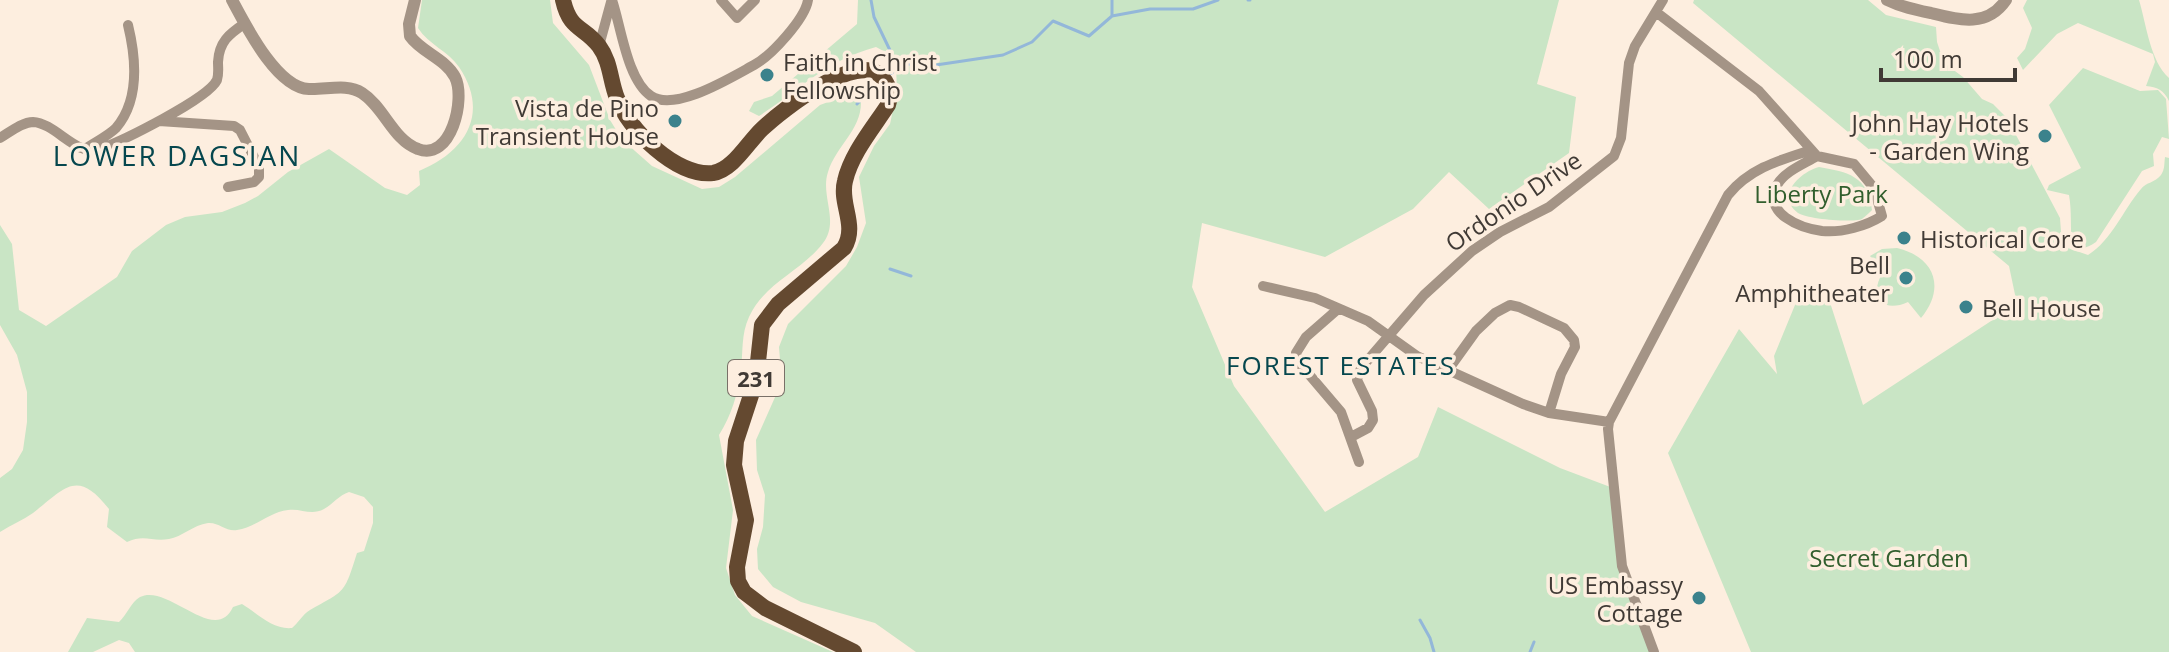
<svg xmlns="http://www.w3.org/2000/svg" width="2169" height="652" viewBox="0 0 2169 652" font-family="'Open Sans',sans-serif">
	<rect width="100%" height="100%" fill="#fdeedf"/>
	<path fill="#c9e5c5" d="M422,0H550L553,23L589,65L610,120L621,138L635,151L652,166L702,189L719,187L735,177L820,105L850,94L861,101C862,130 836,146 828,172C820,196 840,221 823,243C802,271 764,283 749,317C741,334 743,353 741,371C738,394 731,416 719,435L733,510L726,568L735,595L752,616L833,652H135L129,643L119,640L93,652H68L87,618L119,622C127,615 131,602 140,597C168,583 215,646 233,607L242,604C257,613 273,630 292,628C298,623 303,614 310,610C346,590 344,594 357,553L364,551L373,523V507L364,497L349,492C339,495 333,504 324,509C311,516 301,508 288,510C269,512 255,528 237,530C226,532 219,522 208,523C193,525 182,537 169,539C152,542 144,534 127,542L107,527L109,509C77,468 65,488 33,513C23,520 11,525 0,532V478L12,469L23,450L27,422V392L17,355L0,325V225L12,244L19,310L46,326L117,277L132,251L166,225L185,217L222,212L245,203L258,196L288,172L329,149L385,188L407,195L420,185L419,171C466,152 490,113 459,67C448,51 429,45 418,28Z
		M858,0H1559L1537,84L1576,97L1569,153L1489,209L1449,172L1413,209L1325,257L1202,223L1192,287L1234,386L1325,512L1418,457L1438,407L1560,468L1613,488L1622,566L1654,652H916L875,623L801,602L773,587L758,569L757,549L763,527L765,495L757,470L756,440L776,395L781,372L779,347L788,324L846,266L857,247L866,223L859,177L874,146L890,124L897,91L896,66L889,54L876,47C825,61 801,89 759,116L749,111L754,102L772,96L857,24Z
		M1694,0H1868L1886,15L1936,27L1937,42L1944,63L1963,77L1982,99L1993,104L2007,118L2060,218L2062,246L2088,255C2112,240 2123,210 2141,189C2146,182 2155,183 2161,175C2165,169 2164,164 2165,157L2169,158V652H1751L1668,453L1739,329L1777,374L1774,356L1802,288L1826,290L1863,405L2017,304L2009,266L1693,3Z
		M2027,0H2139C2146,23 2150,61 2169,78V101C2164,90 2157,87 2146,86L2155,62L2153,54L2078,23L2057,34L2023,70L2017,58L2025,49L2032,28L2023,8Z
		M2083,68L2140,91L2158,90L2166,99L2169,139L2162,137L2153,154L2154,166L2142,171L2096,242C2087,248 2081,251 2072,244C2070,227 2072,212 2069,195L2047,190L2049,185L2081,168L2049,105Z
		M1819,167C1848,172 1868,176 1872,210C1870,212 1865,217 1862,219C1852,223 1807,219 1798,213C1775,196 1800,172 1819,167Z
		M1897,248C1935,257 1946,288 1921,318L1908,302C1882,314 1868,296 1883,272L1870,256L1882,249Z"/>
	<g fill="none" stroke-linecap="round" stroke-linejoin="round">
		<path stroke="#93b7d9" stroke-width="3" d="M871,0L874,17L898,67
			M1248,0H1250
			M1112,16V0
			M887,76L905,64L936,65L1003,55L1032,42L1053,21L1089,36L1112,16L1150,9H1193L1218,0
			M857,104L868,93
			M890,269L911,276
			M1420,620L1430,638L1434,652
			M1530,652L1534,642"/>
		<path stroke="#a49486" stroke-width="10" d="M612,0C621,26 627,80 651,96C675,112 730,78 754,65C771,56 805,19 808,0
			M721,0L737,18L755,0
			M1656,12L1759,91L1817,156L1854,164L1874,188L1882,216C1866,226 1842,233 1822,231C1801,228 1762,214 1777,185C1785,171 1804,164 1817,156
			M599,46L611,2
			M159,121L234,126L240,130L259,167V177L254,182L228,187
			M0,138C10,132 22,122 33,122C56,123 77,158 100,149C122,141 208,99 217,80C219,74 218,68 218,62C219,42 229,34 244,24
			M85,149C95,142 108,136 116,128C140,100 136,58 128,25
			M1263,286L1315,298L1368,321L1417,356L1523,404L1549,413L1609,422
			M1338,309L1306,337L1296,353L1301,365L1341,412L1359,462
			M1448,370L1476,331L1495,313L1510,305L1519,307L1564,328L1574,340L1575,347L1561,374L1549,413
			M1351,437L1368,428L1373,420L1372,411L1357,380L1361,368L1424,295L1472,251L1500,232L1549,207L1614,156L1621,138L1629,63L1635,46L1663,0
			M1654,652L1622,566L1608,429L1609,422L1728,195C1750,168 1780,160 1811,150"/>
		<path stroke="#a49486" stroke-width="12" d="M232,0C246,26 277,88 309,89C326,90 347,83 362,93C384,107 393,140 418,149C451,162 466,99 455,77C446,59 421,52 410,36L409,24L415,0
			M1887,0C1901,7 1916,10 1931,13C1959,20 1987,28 2006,0"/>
		<path stroke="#644930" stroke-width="16" d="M563,0C570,31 584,26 599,46C611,62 610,81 617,98C628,129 676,177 713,173C733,170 748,142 762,129C782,110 858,50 882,77C890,86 892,94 888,105C873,128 851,154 845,181C839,204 858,225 844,248L778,304L762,325L756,380L736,441L734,465L746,520L737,567L738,581L744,592L765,608L854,652"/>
	</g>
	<g fill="#3b828c" stroke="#fdeedf" stroke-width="3">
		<circle cx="767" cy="75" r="8"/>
		<circle cx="675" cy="121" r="8"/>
		<circle cx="2045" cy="136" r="8"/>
		<circle cx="1904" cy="238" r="8"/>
		<circle cx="1906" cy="278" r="8"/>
		<circle cx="1966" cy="307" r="8"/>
		<circle cx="1699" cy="598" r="8"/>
	</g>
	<g text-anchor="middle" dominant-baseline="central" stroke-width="7" stroke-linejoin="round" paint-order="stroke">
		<rect fill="#fdeedf" stroke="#797068" stroke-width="2" x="728" y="360" width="56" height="36" rx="6"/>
		<g font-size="22" font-weight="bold" fill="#403a35">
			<text x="756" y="378">231</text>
		</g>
		<g font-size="24" fill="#403a35" stroke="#fdeedf" text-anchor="end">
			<text x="783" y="61" text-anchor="start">Faith in Christ<tspan x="783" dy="28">Fellowship</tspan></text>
			<text x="659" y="107">Vista de Pino<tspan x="659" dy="28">Transient House</tspan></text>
			<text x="2029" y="122">John Hay Hotels<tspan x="2029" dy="28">- Garden Wing</tspan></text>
			<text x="1920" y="238" text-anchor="start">Historical Core</text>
			<text x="1890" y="264">Bell<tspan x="1890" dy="28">Amphitheater</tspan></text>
			<text x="1982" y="307" text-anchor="start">Bell House</text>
			<text x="1683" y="584">US Embassy<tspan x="1683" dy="28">Cottage</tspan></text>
		</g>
		<g font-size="24" fill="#315e2d" stroke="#fdeedf">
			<text x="1821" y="193">Liberty Park</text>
			<text x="1889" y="557">Secret Garden</text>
		</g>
		<g font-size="24" fill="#403a35" stroke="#fdeedf">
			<text transform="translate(1513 201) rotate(-34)">Ordonio Drive</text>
		</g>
		<g font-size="26" letter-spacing="2" fill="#06474e" stroke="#fdeedf">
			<text x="1341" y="365">FOREST ESTATES</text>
		</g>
		<g font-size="28" letter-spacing="2" fill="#06474e" stroke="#fdeedf">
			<text x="177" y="155">LOWER DAGSIAN</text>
		</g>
	</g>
	<path d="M1881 68v12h134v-12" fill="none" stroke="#403a35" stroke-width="4"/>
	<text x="1893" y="68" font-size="24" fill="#403a35" stroke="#fdeedf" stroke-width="6" paint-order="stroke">100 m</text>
</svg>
